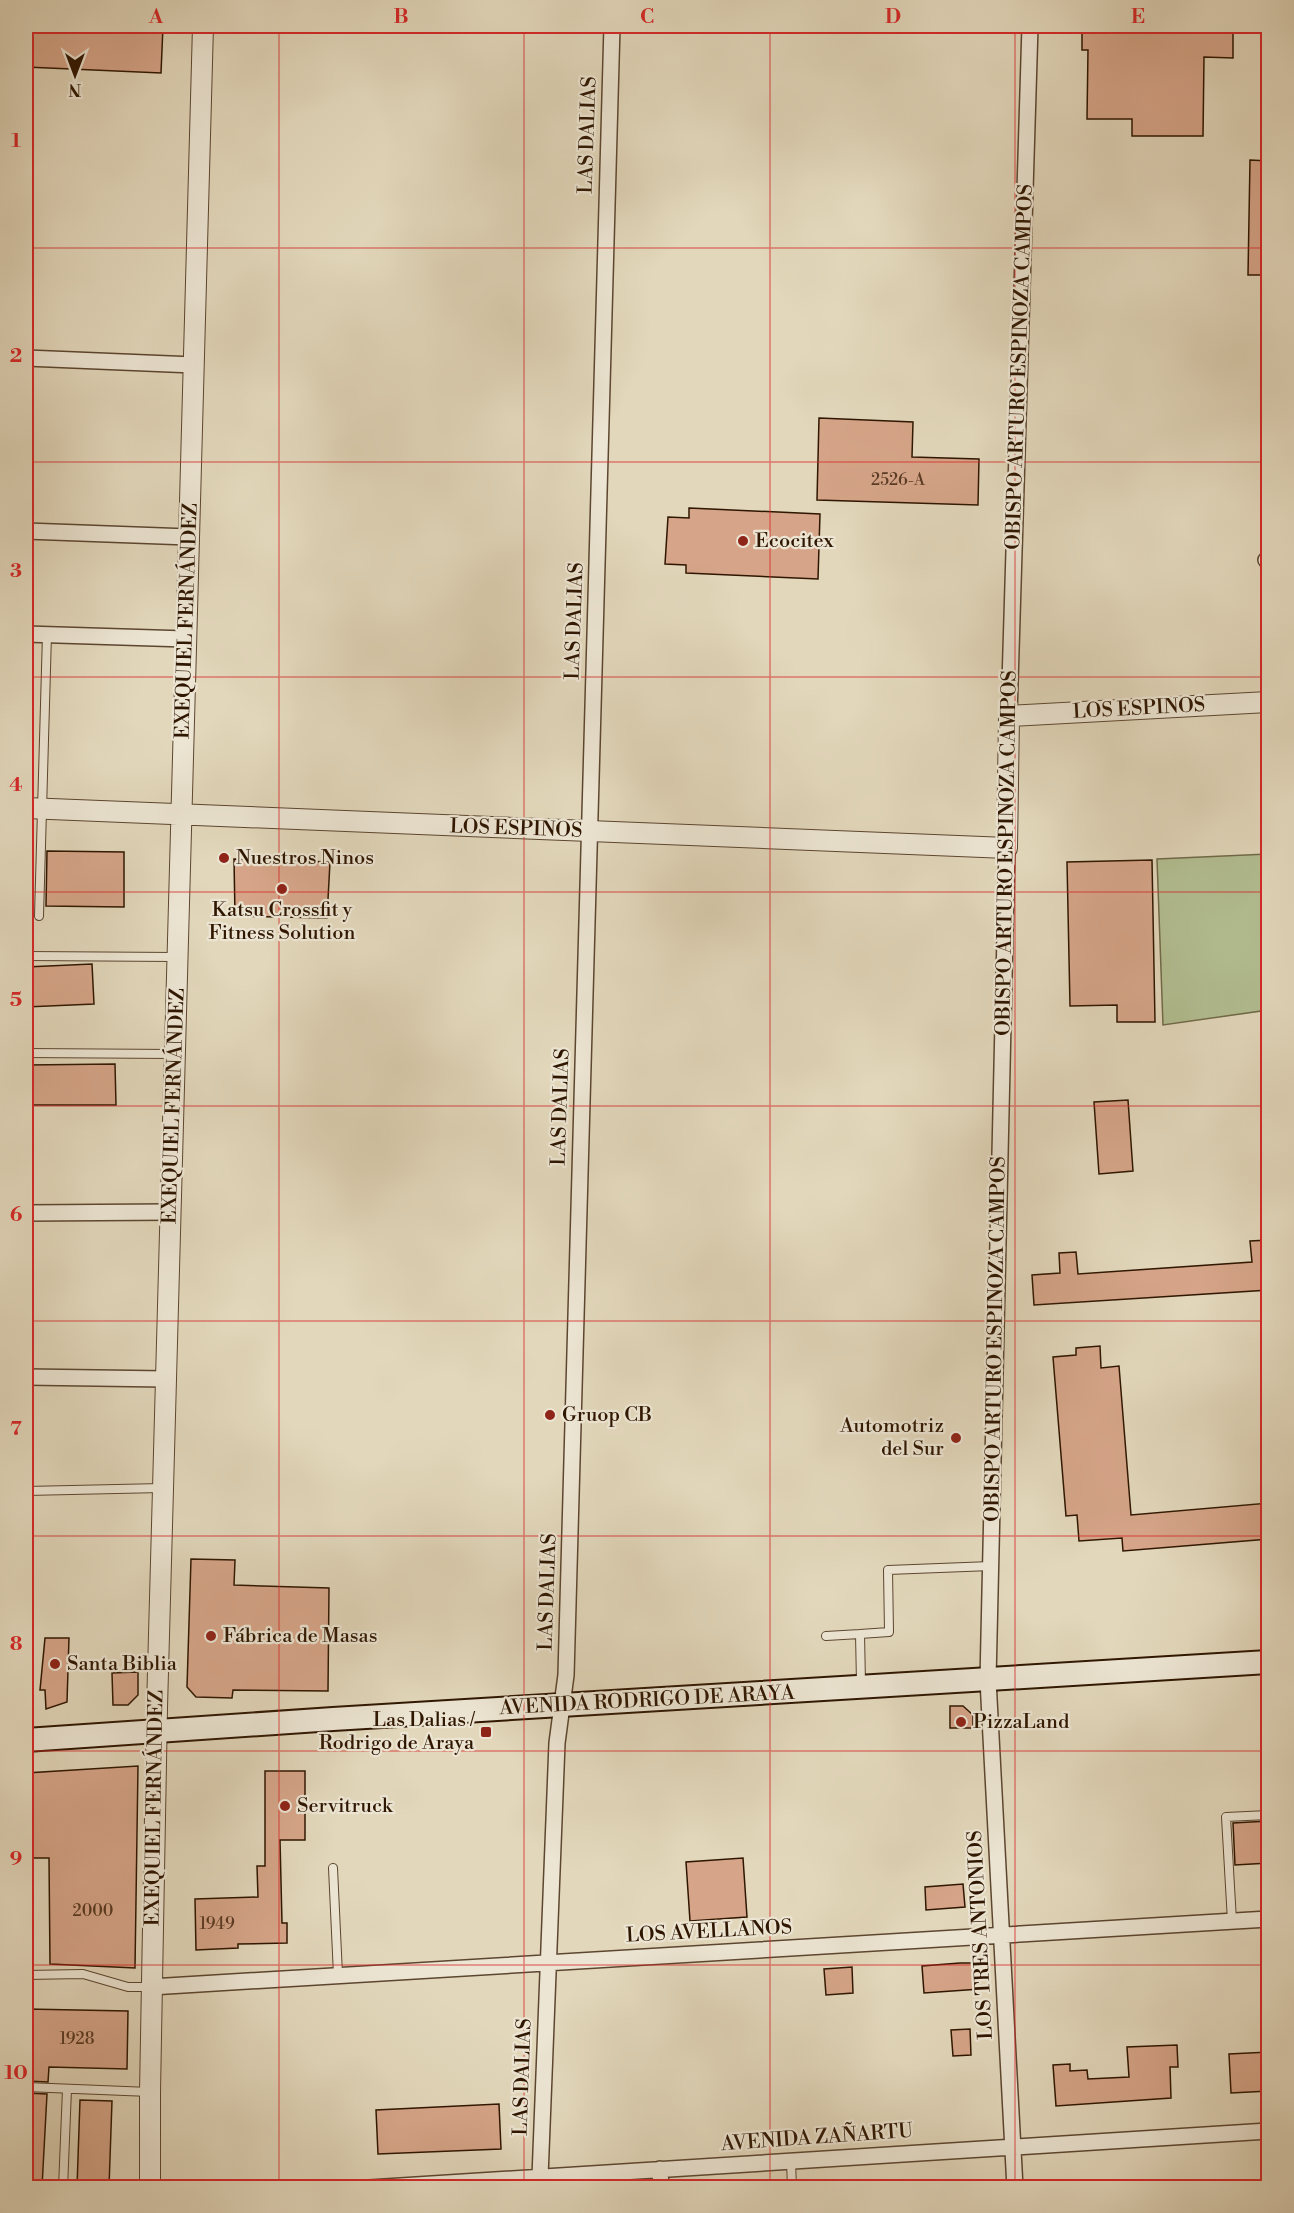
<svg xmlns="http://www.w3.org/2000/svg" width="1294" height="2213" viewBox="0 0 1294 2213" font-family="'Libre Bodoni',serif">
	<rect width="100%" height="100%" fill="#e2d7bb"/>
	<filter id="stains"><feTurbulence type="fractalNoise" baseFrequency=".00333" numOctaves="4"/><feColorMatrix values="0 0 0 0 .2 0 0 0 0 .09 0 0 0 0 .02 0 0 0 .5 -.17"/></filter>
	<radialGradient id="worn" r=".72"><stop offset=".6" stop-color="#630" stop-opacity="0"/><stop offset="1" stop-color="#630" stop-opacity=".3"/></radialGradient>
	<path fill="#b2be91" stroke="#706a49" stroke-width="1.5" d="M1268,854V1010L1163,1025L1157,859Z"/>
	<path fill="#d6a589" stroke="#2f1601" stroke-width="1.5" d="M26,26H163L161,73L26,67Z
		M1082,26H1233V58L1204,57L1203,136H1132V119H1087L1088,50H1082Z
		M1250,160L1269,161V275H1248Z
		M819,418L913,422L912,457L979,459L978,505L817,500Z
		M689,508L820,514L818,579L686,573V565L665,564L668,517L689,518Z
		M47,851L124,852V907L46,906Z
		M234,859L330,862L327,918L235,916Z
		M1152,860L1155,1022H1117V1005L1070,1006L1067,862Z
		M92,964L94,1004L26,1007V967Z
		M115,1064L116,1105H26V1065Z
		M1128,1100L1133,1171L1099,1174L1094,1102Z
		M1269,1240V1290L1034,1305L1032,1275L1060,1273L1059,1253L1076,1252L1078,1274L1252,1262L1250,1241Z
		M1100,1346L1101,1368L1119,1366L1131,1515L1269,1503V1539L1123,1551L1122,1538L1079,1541L1077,1515L1066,1516L1053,1357L1076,1355V1348Z
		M191,1559L235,1560L234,1585L329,1588L328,1691L233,1690L232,1698L196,1697L187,1687Z
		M45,1638H69L67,1702L46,1709L45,1690H40Z
		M138,1672V1695L128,1705H113L112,1673Z
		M950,1706H963L973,1715V1728H950Z
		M138,1766L135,1968L50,1964L49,1858H26V1773Z
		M265,1771H305V1840H280L282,1923H287V1943L238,1944V1948L196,1950L195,1899L258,1897L257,1866H265Z
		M1269,1821V1863L1235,1865L1233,1823Z
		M743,1858L747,1917L690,1921L686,1862Z
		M963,1884L965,1907L926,1910L925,1887Z
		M960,1963H978L980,1989L924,1993L922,1966Z
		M852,1967L853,1993L826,1995L824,1969Z
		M26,2009L128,2011L127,2069L49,2067L48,2082L26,2081Z
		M970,2029L971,2055L953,2056L951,2030Z
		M1177,2045L1178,2067H1170L1171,2098L1056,2106L1053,2065L1070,2064V2071L1087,2070L1088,2079L1129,2077L1127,2047Z
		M1269,2052V2091L1231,2093L1229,2054Z
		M26,2093L47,2094L42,2187H26Z
		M80,2100L112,2101L109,2187H77Z
		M499,2104L501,2149L378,2154L376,2110Z"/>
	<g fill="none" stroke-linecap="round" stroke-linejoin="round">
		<g stroke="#5c4630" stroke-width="10">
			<path id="service" d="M39,916L47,634
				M26,956L176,957
				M26,1053L173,1054
				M26,1491L162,1488
				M826,1636L860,1634
				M861,1683L860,1634L889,1632L888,1570L991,1566
				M333,1868L338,1975
				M1232,1921L1226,1817L1268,1815
				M26,1975L83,1974L128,1987H151
				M26,2087L150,2092
				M791,2161L792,2188
				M63,2188L67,2089"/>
		</g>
		<g stroke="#5c4630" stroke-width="18">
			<path id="minor" d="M26,358L194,365
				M26,531L189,537
				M1266,560H1268
				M26,634L186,639
				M1009,716L1030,26
				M1007,848L988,1680L1015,2188
				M26,1213L171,1212
				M26,1377L166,1379
				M151,1987L1268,1919
				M660,2169L661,2188
				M369,2188L1268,2131
				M537,2188L540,2177L557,1743L566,1675L612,26"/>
		</g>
		<g stroke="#5c4630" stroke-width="22">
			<path id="tertiary" d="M26,808L1007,848L1009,716L1268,702
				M150,2188V2092L157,1708L203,26"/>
		</g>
		<g stroke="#2f1601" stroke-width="26">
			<path id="secondary" d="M26,1740L333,1719L1268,1662"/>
		</g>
		<use href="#service" stroke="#ece5d3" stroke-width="8"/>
		<use href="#minor" stroke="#ece5d3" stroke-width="15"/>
		<use href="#tertiary" stroke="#ece5d3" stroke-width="20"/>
		<use href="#secondary" stroke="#ece5d3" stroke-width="22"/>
	</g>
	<path fill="none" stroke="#d62828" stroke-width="1.5" stroke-opacity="0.55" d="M279,26V2188M524,26V2188M770,26V2188M1015,26V2188M26,248H1268M26,462H1268M26,677H1268M26,892H1268M26,1106H1268M26,1321H1268M26,1536H1268M26,1751H1268M26,1965H1268"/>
	<g fill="#8f2418" stroke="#ece5d3" stroke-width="2">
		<circle cx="743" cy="541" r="6"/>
		<circle cx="224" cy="858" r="6"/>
		<circle cx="282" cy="889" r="6"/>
		<circle cx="550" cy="1415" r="6"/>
		<circle cx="956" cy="1438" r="6"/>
		<circle cx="211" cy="1636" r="6"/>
		<circle cx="55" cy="1664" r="6"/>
		<circle cx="961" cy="1722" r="6"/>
		<rect x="480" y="1726" width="12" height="12" rx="3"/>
		<circle cx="285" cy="1806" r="6"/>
	</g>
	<g text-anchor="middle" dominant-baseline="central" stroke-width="4.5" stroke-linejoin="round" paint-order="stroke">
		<g font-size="16" fill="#593a23">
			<text x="898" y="480">2526-A</text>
			<text x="93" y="1911">2000</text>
			<text x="217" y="1924">1949</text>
			<text x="77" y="2039">1928</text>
		</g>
		<g font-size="20" fill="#2f1601" stroke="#ece5d3">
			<text transform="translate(588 135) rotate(-88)">LAS DALIAS</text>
			<text transform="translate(1020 367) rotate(-88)">OBISPO ARTURO ESPINOZA CAMPOS</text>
			<text transform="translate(187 621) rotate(-88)">EXEQUIEL FERNÁNDEZ</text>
			<text transform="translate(575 621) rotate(-88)">LAS DALIAS</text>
			<text transform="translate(1139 709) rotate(-3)">LOS ESPINOS</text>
			<text transform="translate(516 829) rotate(2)">LOS ESPINOS</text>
			<text transform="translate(1007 853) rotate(-89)">OBISPO ARTURO ESPINOZA CAMPOS</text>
			<text transform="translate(174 1106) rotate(-88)">EXEQUIEL FERNÁNDEZ</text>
			<text transform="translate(561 1107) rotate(-88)">LAS DALIAS</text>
			<text transform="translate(996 1339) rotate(-89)">OBISPO ARTURO ESPINOZA CAMPOS</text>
			<text transform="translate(548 1592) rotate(-88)">LAS DALIAS</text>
			<text transform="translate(647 1701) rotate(-3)">AVENIDA RODRIGO DE ARAYA</text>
			<text transform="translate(155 1808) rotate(-89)">EXEQUIEL FERNÁNDEZ</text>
			<text transform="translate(709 1932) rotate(-3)">LOS AVELLANOS</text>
			<text transform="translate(981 1935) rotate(-93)">LOS TRES ANTONIOS</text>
			<text transform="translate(523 2077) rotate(-88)">LAS DALIAS</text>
			<text transform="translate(817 2138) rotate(-4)">AVENIDA ZAÑARTU</text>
		</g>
		<g font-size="20" fill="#2f1601" stroke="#ece5d3" text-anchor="start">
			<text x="755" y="541">Ecocitex</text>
			<text x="236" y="858">Nuestros Ninos</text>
			<text x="282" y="910" text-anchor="middle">Katsu Crossfit y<tspan x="282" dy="23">Fitness Solution</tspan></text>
			<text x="562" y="1415">Gruop CB</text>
			<text x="944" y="1426" text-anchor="end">Automotriz<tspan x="944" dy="23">del Sur</tspan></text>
			<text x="223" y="1636">Fábrica de Masas</text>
			<text x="67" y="1664">Santa Biblia</text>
			<text x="474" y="1720" text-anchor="end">Las Dalias /<tspan x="474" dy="23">Rodrigo de Araya</tspan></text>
			<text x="973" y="1722">PizzaLand</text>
			<text x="297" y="1806">Servitruck</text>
		</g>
	</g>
	<rect width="1294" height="2213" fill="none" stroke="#e2d7bb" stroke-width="66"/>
	<g transform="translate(75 75) rotate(180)" stroke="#ece5d3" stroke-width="4.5" paint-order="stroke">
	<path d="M0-4.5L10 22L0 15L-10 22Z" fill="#2f1601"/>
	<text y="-9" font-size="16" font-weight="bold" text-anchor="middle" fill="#2f1601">N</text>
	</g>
	<rect x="33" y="33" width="1228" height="2147" fill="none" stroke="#d62828" stroke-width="2"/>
	<g font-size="20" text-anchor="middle" font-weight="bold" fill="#d62828">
		<text x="156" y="23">A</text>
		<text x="401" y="23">B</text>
		<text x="647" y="23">C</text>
		<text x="893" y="23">D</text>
		<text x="1138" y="23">E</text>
		<text x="16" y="147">1</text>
		<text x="16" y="362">2</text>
		<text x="16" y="577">3</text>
		<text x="16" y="791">4</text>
		<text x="16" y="1006">5</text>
		<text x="16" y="1221">6</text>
		<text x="16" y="1435">7</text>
		<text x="16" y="1650">8</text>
		<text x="16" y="1865">9</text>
		<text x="16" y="2079">10</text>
	</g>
	<rect width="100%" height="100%" filter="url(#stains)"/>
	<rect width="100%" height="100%" fill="url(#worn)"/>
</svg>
